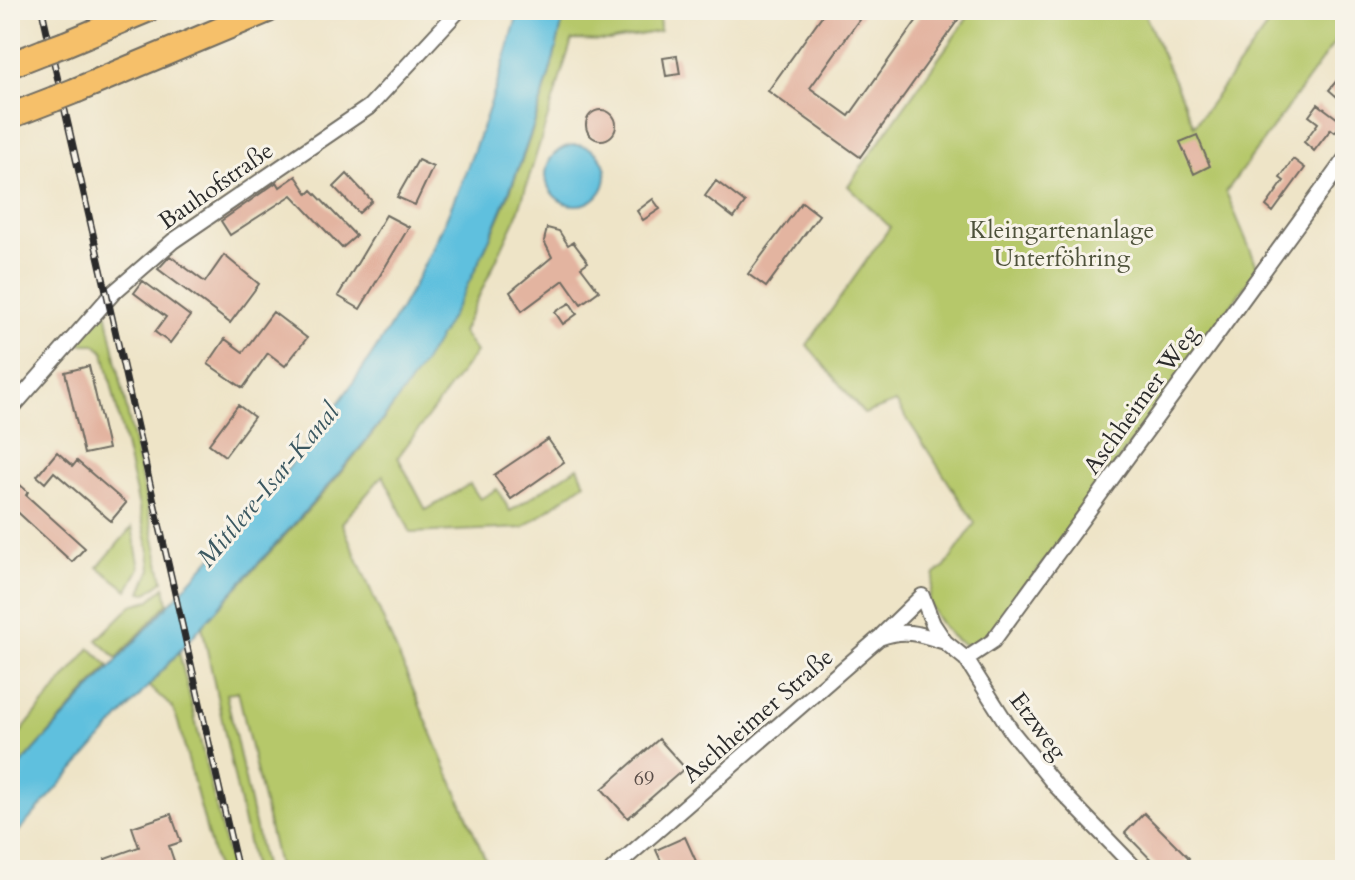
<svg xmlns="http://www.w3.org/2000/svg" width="1355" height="880" viewBox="0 0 1355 880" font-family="Cardo,serif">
	<rect width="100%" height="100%" fill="#f7f3e8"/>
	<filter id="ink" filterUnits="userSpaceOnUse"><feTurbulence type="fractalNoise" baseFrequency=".0125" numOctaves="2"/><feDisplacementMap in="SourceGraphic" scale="16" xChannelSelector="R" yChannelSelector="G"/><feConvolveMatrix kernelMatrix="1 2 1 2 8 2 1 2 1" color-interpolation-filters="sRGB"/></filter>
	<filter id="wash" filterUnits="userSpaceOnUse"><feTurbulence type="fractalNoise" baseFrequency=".006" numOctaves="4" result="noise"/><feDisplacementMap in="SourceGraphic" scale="32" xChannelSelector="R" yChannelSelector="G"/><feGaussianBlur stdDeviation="1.8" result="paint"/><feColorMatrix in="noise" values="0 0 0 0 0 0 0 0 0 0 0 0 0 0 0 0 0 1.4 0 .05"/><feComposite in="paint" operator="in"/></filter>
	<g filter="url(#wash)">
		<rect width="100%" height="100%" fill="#eee4c7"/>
		<path fill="#b6c86b" stroke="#707a4b" stroke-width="2" d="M565,10H659L660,31L609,41L572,40L517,216L462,332L476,352L398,457L426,510L470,484L480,499L497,489L510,511L578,467L585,483L523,528L411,533L383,475L342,523L490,870H279L238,691L226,694L265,870H254L202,626C275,545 355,466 415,375C486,267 539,136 565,10Z
			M973,10H1143L1194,126L1279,10H1345V28L1226,192L1258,268L985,643C958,656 939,623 928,602L935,574L945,567L975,523L896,402L864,414L807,345L890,227L848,186Z
			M106,311L163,581L147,593L141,592L151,569L149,551L104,352L95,344H77Z
			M132,527L140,568L128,590L98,567Z
			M165,587L168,603L117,658L97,640L132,605L150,600Z
			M90,648L109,666L10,777V745Z
			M179,652L231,870H217L178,722L172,707L148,686Z"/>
		<path fill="#5fc0de" stroke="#457684" stroke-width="2" d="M519,10H565C541,126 481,279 414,377C361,453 297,520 235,589C160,673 85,757 10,841V777C140,631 303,477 401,308C454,215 491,112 519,10Z
			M546 175a30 30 0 1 1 60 0a30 30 0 1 1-60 0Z"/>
		<g id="blocks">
			<path fill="#e3b4a0" d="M826,10H866L810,88L849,116L924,10H965L860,157L768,91Z
				M677,56L680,74L666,76L663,58Z
				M1338,79L1345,85V104L1329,90Z
				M1318,104L1342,122L1335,132L1331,129L1314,151L1304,142L1318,123L1309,116Z
				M586 125a15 15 0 1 1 30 0a15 15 0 1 1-30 0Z
				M1197,135L1210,166L1194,174L1180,142Z
				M1293,159L1305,168L1273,212L1266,206L1284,181L1280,178Z
				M418,160L433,167L415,205L397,197Z
				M347,174L372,201L359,213L334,187Z
				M296,176L308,194L312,190L356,236L342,248L292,195L230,235L221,221L277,182L280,187Z
				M716,181L745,203L734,218L705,196Z
				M653,199L660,209L643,220L637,211Z
				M802,202L819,215L766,287L748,274Z
				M386,215L409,227L360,309L338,296Z
				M547,228L559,231L568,245L573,242L588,262L581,267L599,291L581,304L564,280L522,311L510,292L552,257L544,241Z
				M224,255L259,284L230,323L158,269L170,256L205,282Z
				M143,281L190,316L170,343L155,332L166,317L134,293Z
				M570,303L577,314L563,324L555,312Z
				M273,312L307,338L285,366L268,353L243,388L208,364L225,339L243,352Z
				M89,366L108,449L84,454L65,372Z
				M238,405L254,417L225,456L209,444Z
				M548,439L564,462L511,499L494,475Z
				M57,452L73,466L77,461L126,503L111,521L54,472L45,483L37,476Z
				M10,476L28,492L26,495L85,548L72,562L10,505Z
				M659,739L685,768L628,818L602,789Z
				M1144,813L1189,858L1178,870H1161L1125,833Z
				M171,814L181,842L169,846L177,870H110L105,859L139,847L132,827Z
				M685,837L700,870H665L656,850Z"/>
		</g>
	</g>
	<g filter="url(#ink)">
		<use href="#blocks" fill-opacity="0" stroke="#6f6c62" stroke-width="2"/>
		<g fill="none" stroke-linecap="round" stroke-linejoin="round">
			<g stroke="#6f6c62" stroke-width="18">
				<path id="street" d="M10,410L113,293L173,241L369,107L459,10
					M882,635L922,596L933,624L945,642L966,659L1012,732L1056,786L1137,870
					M966,659L993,641L1345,159
					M612,870L879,638C905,628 920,634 945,642"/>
			</g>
			<g stroke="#6f6c62" stroke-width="28">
				<path id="highway" d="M65,44L147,10
					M10,65L43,52
					M77,90L268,10
					M10,116L54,99"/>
			</g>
			<use href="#street" stroke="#fff" stroke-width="14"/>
			<use href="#highway" stroke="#f6c06b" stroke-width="24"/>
			<g stroke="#2b2b2b" stroke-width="7">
				<path id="rail" d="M42,10L238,870"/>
			</g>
			<use href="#rail" stroke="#f7f3e8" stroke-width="4" stroke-dasharray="12" stroke-linecap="butt"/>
			<g stroke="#6f6c62" stroke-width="28" stroke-linecap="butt">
				<path id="highway-bridge" d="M43,52L65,44
					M54,99L77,90"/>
			</g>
			<use href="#highway-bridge" stroke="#f6c06b" stroke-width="24"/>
		</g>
	</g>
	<g text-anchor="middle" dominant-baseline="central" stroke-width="6" stroke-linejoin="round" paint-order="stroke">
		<g font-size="20" fill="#594d48">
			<text x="644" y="778">69</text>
		</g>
		<g font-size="24" fill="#2b2b2b" stroke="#f7f3e8">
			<text transform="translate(216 186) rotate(-35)">Bauhofstraße</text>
			<text transform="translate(1141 400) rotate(-54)">Aschheimer Weg</text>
			<text transform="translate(758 716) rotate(-41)">Aschheimer Straße</text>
			<text transform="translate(1038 726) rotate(53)">Etzweg</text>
		</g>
		<g font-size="24" fill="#4e523b" stroke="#f7f3e8">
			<text x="1062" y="230">Kleingartenanlage<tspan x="1062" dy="28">Unterföhring</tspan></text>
		</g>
		<g font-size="26" font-style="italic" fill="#3b5861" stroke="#f7f3e8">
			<text transform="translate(268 485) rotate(-50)">Mittlere-Isar-Kanal</text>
		</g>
	</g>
	<rect width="1355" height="880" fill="none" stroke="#f7f3e8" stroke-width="40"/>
</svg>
